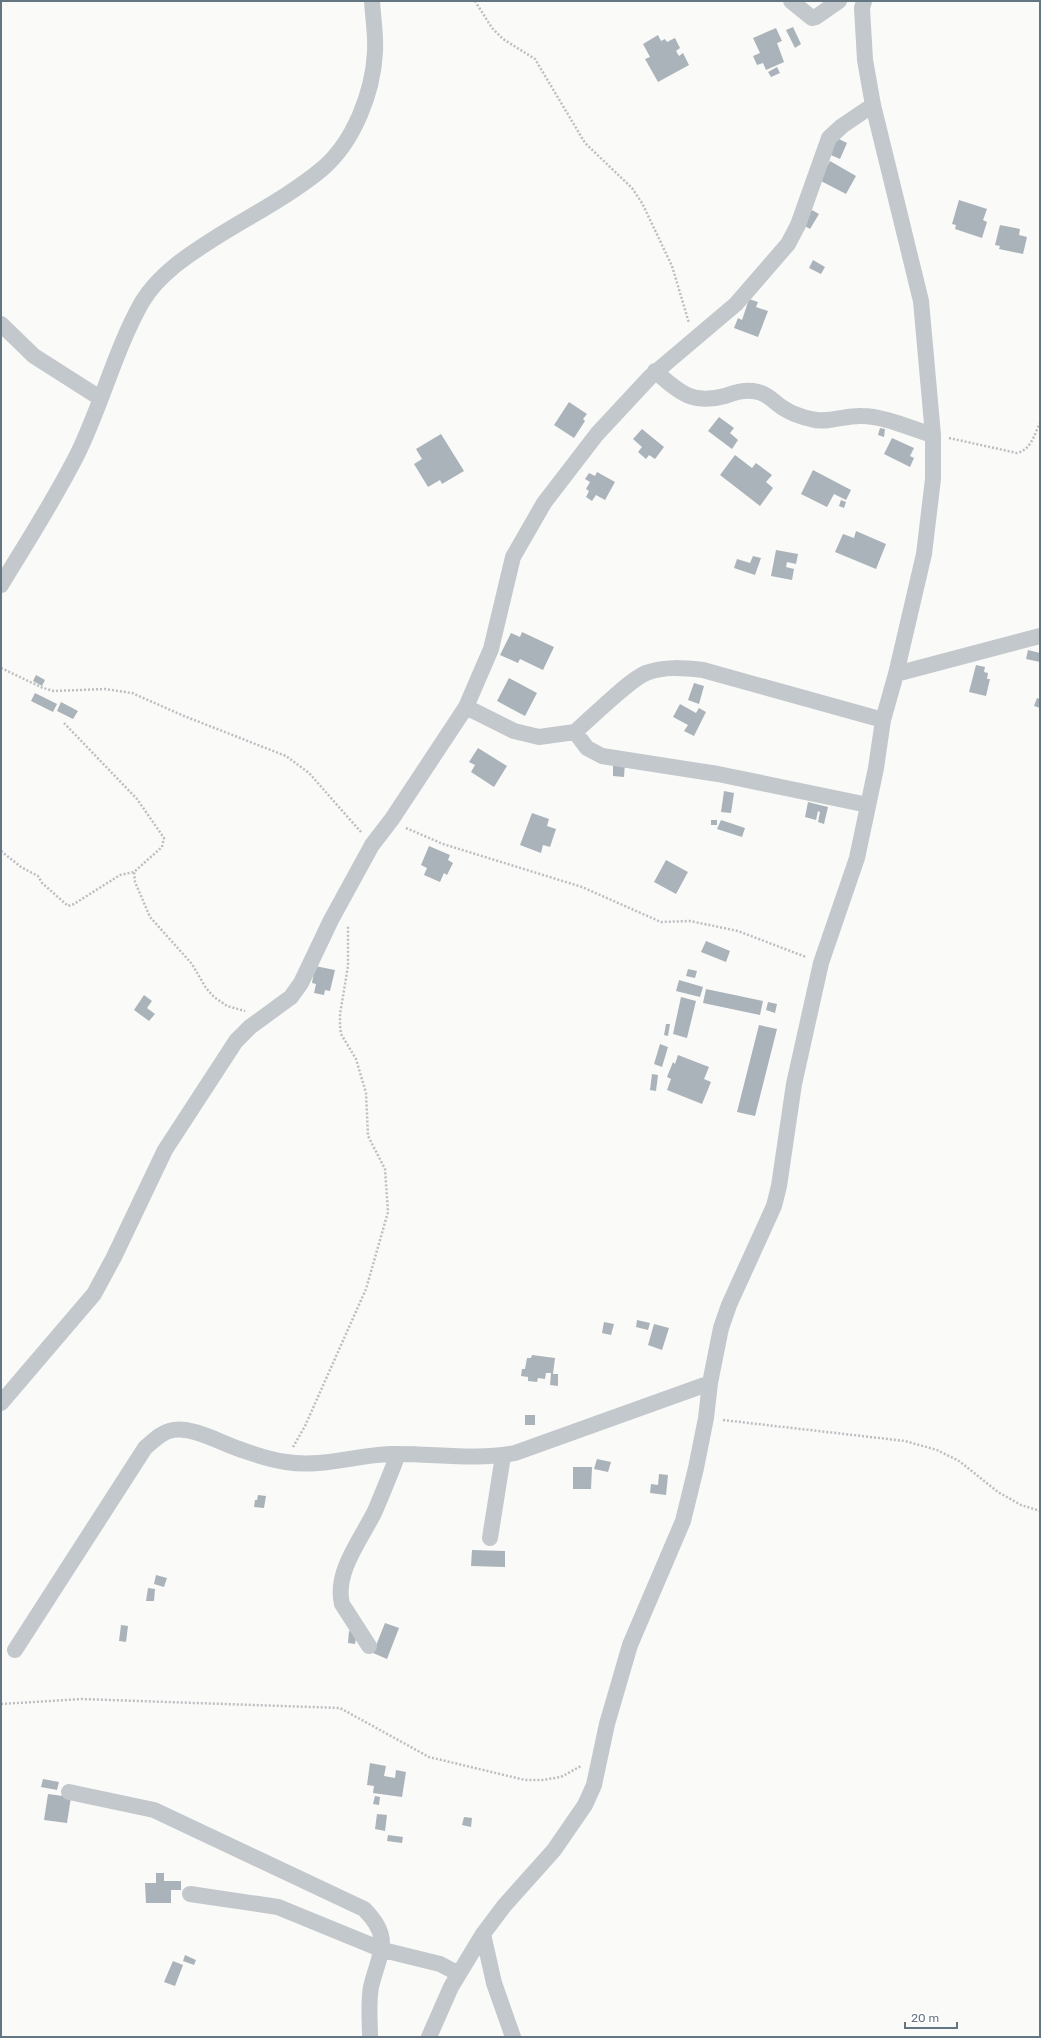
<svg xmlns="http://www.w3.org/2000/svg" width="1041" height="2038" viewBox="0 0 1041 2038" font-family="Rubik,sans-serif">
	<rect width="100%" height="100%" fill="#fafaf8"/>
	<path fill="#aab3b9" d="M793,27L801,44L795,48L786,30Z
		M776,28L782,41L777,43L784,62L766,70L763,63L757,65L753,56L760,53L753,38Z
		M658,35L661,41L665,39L667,42L675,38L680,48L676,51L679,56L683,53L689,65L658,82L645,59L650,57L643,44Z
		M777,67L780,73L771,77L768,72Z
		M833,136L847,143L840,159L826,153Z
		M830,161L856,176L846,194L819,180Z
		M959,200L987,209L983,220L987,222L982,238L955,229L956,225L952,224Z
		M812,210L819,214L810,229L803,225Z
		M1000,225L1020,229L1019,235L1027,237L1023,254L999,249L1000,246L995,245Z
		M813,260L825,267L821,274L809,268Z
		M749,299L758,302L756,307L768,311L758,337L734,328L738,318L742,320Z
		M569,402L587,414L583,419L585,421L574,438L554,425Z
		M719,417L734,428L730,433L738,440L732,449L708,431Z
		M880,428L885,429L884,437L878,435Z
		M642,429L664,447L655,459L649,455L646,459L638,452L642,447L633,439Z
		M441,434L464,471L442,484L440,480L428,487L414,464L422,459L416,449Z
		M892,438L914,448L910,456L914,458L910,467L884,454Z
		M735,455L752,468L756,463L772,475L766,482L773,488L760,506L720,475Z
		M813,470L851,490L846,500L834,494L827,507L801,494Z
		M597,472L615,482L605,500L596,495L592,501L586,497L589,491L586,489L590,482L585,479L589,473L595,476Z
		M841,500L846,502L844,508L839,506Z
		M856,531L886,544L876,569L835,552L843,534L854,538Z
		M776,550L798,554L796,564L787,562L786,567L794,569L792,580L771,576Z
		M753,556L761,558L755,575L734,568L737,559L750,563Z
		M522,632L554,647L543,670L520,659L518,663L500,655L511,633L520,637Z
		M1028,650L1040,653V662L1026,659Z
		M976,665L985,667L984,672L988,673L987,679H990L986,696L969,692Z
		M36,675L45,680L42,686L33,681Z
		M509,678L537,693L525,716L497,701Z
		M694,683L704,686L699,704L688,700Z
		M35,693L57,704L53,712L31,701Z
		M1037,698L1040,699V708L1034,706Z
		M61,702L78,711L73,719L57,711Z
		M680,704L696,713L699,708L706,712L694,736L684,731L688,725L673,717Z
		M478,748L507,766L494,787L471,772L475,765L469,762Z
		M613,762L625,763L624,777L613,776Z
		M724,791L734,793L731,813L721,812Z
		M808,802L828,807L824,824L818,822L820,812L818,811L816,820L805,817Z
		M532,813L549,819L547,826L556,829L550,847L543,845L541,853L520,845Z
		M711,820H717V825H711Z
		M721,820L745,828L742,837L717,829Z
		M429,846L450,855L448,860L453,863L447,875L444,873L440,882L424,875L427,868L421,865Z
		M666,860L688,872L676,894L654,882Z
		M706,941L730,951L726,962L701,952Z
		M315,966L335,970L330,991L325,990L324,995L314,993L316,984L312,983Z
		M688,969L697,971L695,978L686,976Z
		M679,980L703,987L700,997L676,991Z
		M706,989L763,1001L760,1015L703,1003Z
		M144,995L152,1001L147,1008L155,1014L149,1021L134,1010Z
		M681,997L696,1001L687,1038L673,1034Z
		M768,1002L777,1004L775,1013L766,1010Z
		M666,1024H670L668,1036L664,1035Z
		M759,1025L777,1029L755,1116L737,1112Z
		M660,1044L668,1047L662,1067L654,1064Z
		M678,1055L709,1067L704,1079L711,1082L702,1104L667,1090L671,1079L667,1077L673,1062L675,1064Z
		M652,1074L658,1075L656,1091L650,1090Z
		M637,1320L650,1323L648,1330L636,1327Z
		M604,1322L614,1324L611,1335L602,1333Z
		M654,1324L669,1328L662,1350L648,1345Z
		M532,1355L555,1358L553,1374H558V1386L550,1385L551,1373H546L545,1379L538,1378L537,1382L528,1381V1377L521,1376L522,1369H525L527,1358H531Z
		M525,1415H535V1425H525Z
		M597,1459L611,1462L608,1472L594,1469Z
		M573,1467H592L591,1489H573Z
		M659,1474L668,1475L666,1495L650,1493L651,1484L658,1485Z
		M258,1495L266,1496L264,1508L254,1507L255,1500H257Z
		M472,1550L505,1551V1567L471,1566Z
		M156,1575L167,1578L164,1587L154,1584Z
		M148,1588L155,1589L154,1601H146Z
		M385,1623L399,1628L387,1659L373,1653Z
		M121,1625L128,1626L126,1642L119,1641Z
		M349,1631L357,1632L355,1644L348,1643Z
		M370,1763L386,1766L384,1776L395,1778L396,1770L406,1772L402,1797L373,1793L374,1786L367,1785Z
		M43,1779L59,1782L57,1790L41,1787Z
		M48,1794L71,1797L67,1823L44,1820Z
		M375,1796L380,1797L379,1805L373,1804Z
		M377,1814L387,1815L385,1831L375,1829Z
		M464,1817L472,1818L471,1827L462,1825Z
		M388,1835L403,1837L402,1843L387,1841Z
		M156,1873H164V1881H181V1890H171V1903H146L145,1883H156Z
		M185,1955L196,1960L194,1965L183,1961Z
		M173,1961L183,1965L175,1986L164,1982Z"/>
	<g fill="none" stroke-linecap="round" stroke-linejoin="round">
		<path stroke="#bbbfc2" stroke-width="2.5" stroke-dasharray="2 2" stroke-linecap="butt" d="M475,1L492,28L503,39L535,59L585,143L632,188L642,203L672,266L689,323
			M949,438L1017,453C1031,450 1034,435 1040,423
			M1,668L43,688L54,691L105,689L132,693L184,716L286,756L309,773L361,832
			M64,723L137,799L164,838L162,847L134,872L135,882L150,917L192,964L206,988L214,997L227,1006L245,1011
			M406,828L443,844L582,887L661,922L690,921L738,931L806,957
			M1,851L21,867L38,876L42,883L68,906L74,904L120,875L134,872
			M723,1420L905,1441L937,1450L959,1461L998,1492L1021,1505L1040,1511
			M293,1447L305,1426L366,1289L388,1212L385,1169L368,1136L366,1093L356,1059L341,1034L340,1026V1014L348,966V925
			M1,1704L81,1699L340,1708L429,1757L525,1780H542L561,1777L581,1766"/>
		<path stroke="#c3c8cc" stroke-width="16" d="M791,1L812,18L816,17L839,1
			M1,324L34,356L100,398
			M655,371C679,392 692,405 725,396C736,392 746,389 758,392C768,394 774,402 783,408C791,413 801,417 811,419C828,424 845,415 862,416C884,416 912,429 933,435
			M1,585C27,542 55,499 78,453C102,404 115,350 142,302C159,274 188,255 215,238C250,216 291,195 322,169C354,142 373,92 375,52C376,35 373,18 372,1
			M896,674L1040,636
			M466,707L514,731L539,737L575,732L587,748L602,756L718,774L868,805
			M575,732C591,718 629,680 646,673C664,666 684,668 703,670L883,720
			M1,1403L94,1294L114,1257L165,1150L236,1041L250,1027L291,997L301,983L331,920L372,845L392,819L466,707L491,649L513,557L544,503L597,434L651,376L736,304L788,244L798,225L829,138L842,126L873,105
			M490,1538L503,1456
			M369,1646L342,1604C334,1572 362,1538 375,1511C383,1492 391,1473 398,1454
			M15,1650L145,1448C154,1440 162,1432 173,1430C192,1426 223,1444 242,1450C256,1455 271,1460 286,1462C322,1468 355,1455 391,1454C432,1453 474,1461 515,1453L710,1383
			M69,1792L154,1810L364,1909C394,1939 379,1953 371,1987C368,2003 370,2021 370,2037
			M190,1894L278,1907L383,1950L440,1964L459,1974
			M483,1934L494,1983L513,2037
			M429,2037L451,1987L483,1934L504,1906L554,1850L585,1805L594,1785L607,1724L630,1645L683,1521L696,1468L706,1418L710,1383L721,1328L729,1305L774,1206L779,1186L794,1084L821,963L857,858L876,768L883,720L896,674L924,554L933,479V435L921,301L873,105L865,60L862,8L864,1"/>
	</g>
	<rect width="1041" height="2038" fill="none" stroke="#657683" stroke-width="4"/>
	<path d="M905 2022v6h52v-6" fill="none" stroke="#657683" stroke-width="2"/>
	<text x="911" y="2022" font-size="12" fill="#657683" stroke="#ffffff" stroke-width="3" paint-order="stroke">20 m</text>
</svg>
